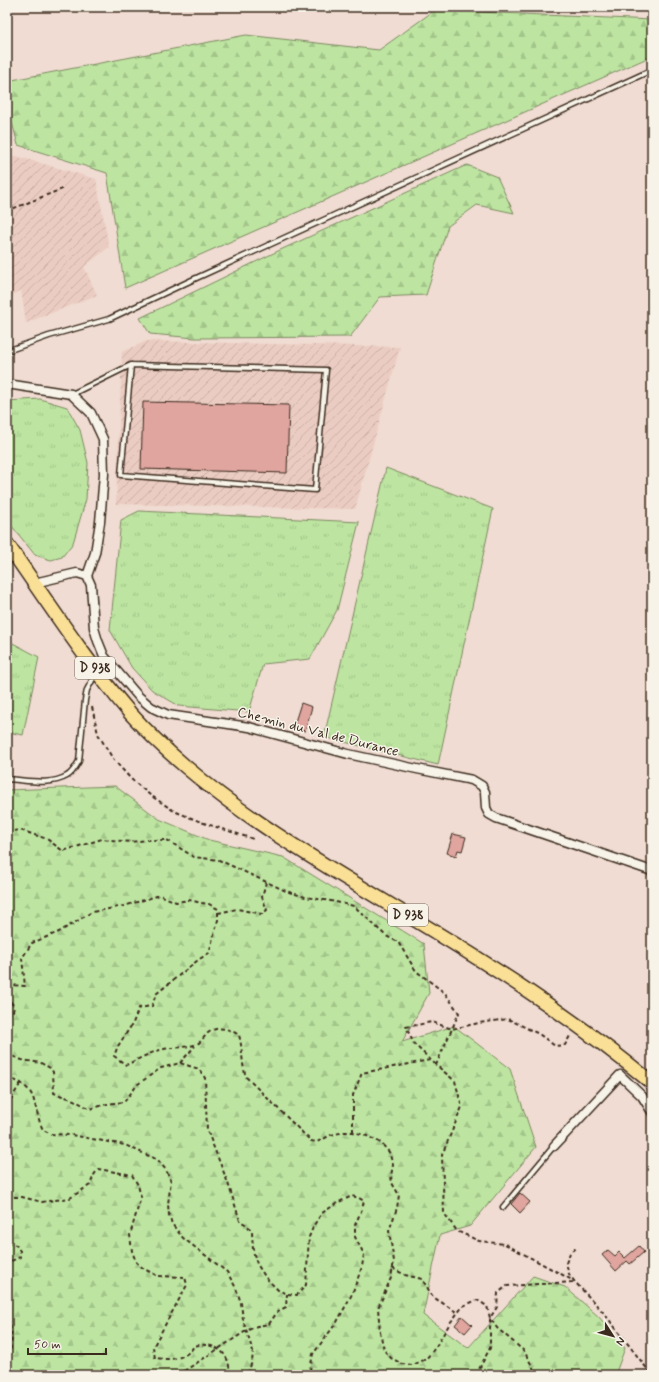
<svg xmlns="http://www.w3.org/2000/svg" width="659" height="1382" viewBox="0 0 659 1382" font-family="Mynerve,sans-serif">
	<defs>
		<pattern id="industrial-furrows" width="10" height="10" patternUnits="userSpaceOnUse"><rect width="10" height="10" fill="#ebccc2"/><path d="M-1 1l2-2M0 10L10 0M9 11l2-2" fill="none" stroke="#caafa6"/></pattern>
		<pattern id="grass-tufts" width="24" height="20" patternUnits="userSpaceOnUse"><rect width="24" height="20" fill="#bde5a1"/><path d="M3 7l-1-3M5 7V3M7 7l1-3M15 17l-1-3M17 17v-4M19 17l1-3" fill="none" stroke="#a3c58a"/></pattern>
		<pattern id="forest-firs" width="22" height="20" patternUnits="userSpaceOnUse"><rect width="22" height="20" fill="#bde5a1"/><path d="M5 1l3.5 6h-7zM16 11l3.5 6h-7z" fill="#a3c58a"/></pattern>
	</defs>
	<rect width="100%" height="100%" fill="#f0dcd2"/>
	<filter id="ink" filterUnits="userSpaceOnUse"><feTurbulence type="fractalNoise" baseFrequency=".025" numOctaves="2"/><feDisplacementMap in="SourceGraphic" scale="8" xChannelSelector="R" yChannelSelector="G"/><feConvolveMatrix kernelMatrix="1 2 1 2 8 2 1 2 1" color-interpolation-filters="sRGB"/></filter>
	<g filter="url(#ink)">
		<path fill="url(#industrial-furrows)" d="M16,156L96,179L109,247L84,267L97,295L26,323L21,290L7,299V159Z
			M147,341L400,347L355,509L116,504L122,352Z"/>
		<path fill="url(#grass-tufts)" stroke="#7c8860" d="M40,399L67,407L80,430L88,463L86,499L73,543L62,557L51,560L35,555L7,520V401Z
			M386,468L493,509L438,765L324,737Z
			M139,511L359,522L337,610L310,659L263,664L249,712L179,706L152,690L132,668L110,630L121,520Z
			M7,640L39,657L23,735L7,732Z"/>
		<path fill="url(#forest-firs)" stroke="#7c8860" d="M435,10L652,20V56L125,288L107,173L18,145L7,103V81L246,35L379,50Z
			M467,165L497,177L514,213L477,205L448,226L426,295L380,297L350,337L195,338L150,334L140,318L278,251Z
			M115,786L159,819L209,840L283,857L424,944L429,993L402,1042L454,1026L510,1069L536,1147L470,1226L440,1235L423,1315L468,1348L533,1276L565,1287L599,1317L625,1348L615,1375H7V790Z"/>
		<path fill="#dfa59e" stroke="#3b2a1e" d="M143,402L289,405L287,473L141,469Z
			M301,703L312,707L305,731L293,728Z
			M453,834L466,837L462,851L458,850L456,856L447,853Z
			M520,1193L530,1202L520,1213L511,1204Z
			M639,1246L644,1252L630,1264L627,1261L616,1271L602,1255L608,1250L615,1256L619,1252L625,1258Z
			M462,1316L472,1325L465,1333L455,1325Z"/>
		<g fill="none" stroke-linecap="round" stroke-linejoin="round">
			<g stroke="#3b2a1e" stroke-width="7">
				<path id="service" d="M7,351L49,336L109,319L192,280L652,70
					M72,394L131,365L121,475L315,490L326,370L131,365
					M7,779C26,780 50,786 67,776C73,773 76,766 79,761L85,700L87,690L96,673
					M503,1207L554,1146"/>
			</g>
			<g stroke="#3b2a1e" stroke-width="11">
				<path id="minor" d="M7,384L71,394L91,413L103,439L104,474L100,522L95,553L87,576
					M34,583L77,573L87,576L91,585L94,628L98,641L104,656L138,696L151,707L168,715L249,727L348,754L417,769L472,780L482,786L485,792L486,808L489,814L496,818L652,871
					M554,1146L620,1075L642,1096L652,1112"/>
			</g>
			<g stroke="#3b2a1e" stroke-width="16">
				<path id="primary" d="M7,544C47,601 85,660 130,713C147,732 166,750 186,767C251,823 328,867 402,912C489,964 574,1018 652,1083"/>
			</g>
			<path stroke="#3b2a1e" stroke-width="2" stroke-dasharray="4 3" stroke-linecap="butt" d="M7,211L62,189
				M92,707L98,734L113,759L131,779L150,795L174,811L201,822L253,839
				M7,832L20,830L47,839L63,851L102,839L131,842L147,840H167L194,857L219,860L286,891L305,897L331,901L354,906L386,936L398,942L416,971L445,993L459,1013L436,1065L455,1081L462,1107L442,1155L444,1213L457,1231L479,1241L505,1244L574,1281
				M218,913L237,909L262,914L267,910L262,897L266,882
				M7,1016L13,1011L14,1007L8,997V985L25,986L22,958L32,943L59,932L92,912L124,906L160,895L176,902L189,900L202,903L209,904L218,909V920L209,953L198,960L156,994L152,1006L139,1008L133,1023L118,1046L114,1056L126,1065C137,1060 149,1053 160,1050C171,1047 183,1048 194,1045C201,1044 203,1037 208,1033C218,1025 230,1029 239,1035C243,1049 241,1062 246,1077L311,1141L317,1142L331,1135L344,1132H353L365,1135L381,1143L389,1152L393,1165L391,1176L392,1183L399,1195L397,1208L389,1231L394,1261L391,1278L378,1308L380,1332L384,1350L391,1358L402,1364L413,1365L426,1359L435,1348L450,1323L463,1306L477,1300L487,1306L490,1318L497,1328L524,1351L537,1375
				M7,1054L22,1060L41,1063L50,1068L53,1072L54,1093L74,1100L90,1109L107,1104L124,1102L138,1084L161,1068L180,1063L199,1069L205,1078L207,1130L228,1183L240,1221L247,1225L252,1232L253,1251L257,1264L266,1278L278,1290L287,1294L297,1295L306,1285L309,1237L314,1225L322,1213L339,1202L352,1196L359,1198L364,1201L362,1209L355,1225V1237L364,1254L362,1267L352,1294L337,1322L313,1354L309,1375
				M180,1063L195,1046
				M436,1065L414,1044L406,1027L432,1022L452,1029L479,1023L508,1019L539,1034L555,1046L565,1045L571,1034
				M7,1077L21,1083L29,1090L33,1097L40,1123L43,1130L51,1134L71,1135L125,1145L158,1160L166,1170L171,1181L168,1204L169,1215L172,1224L183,1238L227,1272L236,1288L241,1303L243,1320L253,1352L252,1362L247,1375
				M7,1105L21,1083
				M353,1132V1095L362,1073L430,1060
				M7,1197H22L42,1202L70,1198L90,1185L94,1175L98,1169L132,1175L138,1185L141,1197L130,1235L132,1251L136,1262L144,1269L158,1276L185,1277L187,1285L153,1347L155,1358C169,1360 186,1360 194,1346C214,1341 232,1353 229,1375
				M7,1243L16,1245L20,1251V1257L9,1262L7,1285
				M575,1248L570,1253L566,1263L569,1274L574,1281L603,1312L652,1375
				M392,1268L405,1275L422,1279L433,1297L458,1313
				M7,1299C10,1305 11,1315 7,1321
				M9,1318L12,1337L9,1364L13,1375
				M178,1375L246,1331L257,1326L269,1324L278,1311L286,1307L287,1294
				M476,1375L490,1348V1318L497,1307L498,1293L507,1286L573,1282"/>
			<use href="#service" stroke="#f7f3e8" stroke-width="4"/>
			<use href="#minor" stroke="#f7f3e8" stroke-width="8"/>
			<use href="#primary" stroke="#fadf96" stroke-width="13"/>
		</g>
	</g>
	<g text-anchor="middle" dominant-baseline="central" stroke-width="3" stroke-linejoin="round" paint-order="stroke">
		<g fill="#f7f3e8" stroke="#73665b" stroke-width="1">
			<rect x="75" y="657" width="40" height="22" rx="3"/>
			<rect x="388" y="904" width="40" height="22" rx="3"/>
		</g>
		<g font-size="13" font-weight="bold" fill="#3b2a1e">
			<text x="95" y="668">D 938</text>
			<text x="408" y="915">D 938</text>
		</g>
		<g font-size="14" fill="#3b2a1e" stroke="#f7f3e8">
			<text transform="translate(318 732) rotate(14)">Chemin du Val de Durance</text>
		</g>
	</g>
	<rect width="659" height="1382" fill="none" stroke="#f7f3e8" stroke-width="24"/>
	<rect x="12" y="12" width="635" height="1358" fill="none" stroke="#3b2a1e" stroke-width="1.5" filter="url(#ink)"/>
	<g transform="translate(613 1336) rotate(126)" stroke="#f7f3e8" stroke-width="3" paint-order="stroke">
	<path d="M0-3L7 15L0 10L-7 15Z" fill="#3b2a1e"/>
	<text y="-6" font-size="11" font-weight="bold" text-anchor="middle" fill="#3b2a1e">N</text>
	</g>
	<path d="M28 1348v6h78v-6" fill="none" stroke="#3b2a1e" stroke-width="2"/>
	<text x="34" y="1348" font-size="12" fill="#3b2a1e" stroke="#f7f3e8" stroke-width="3" paint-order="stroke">50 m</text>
</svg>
